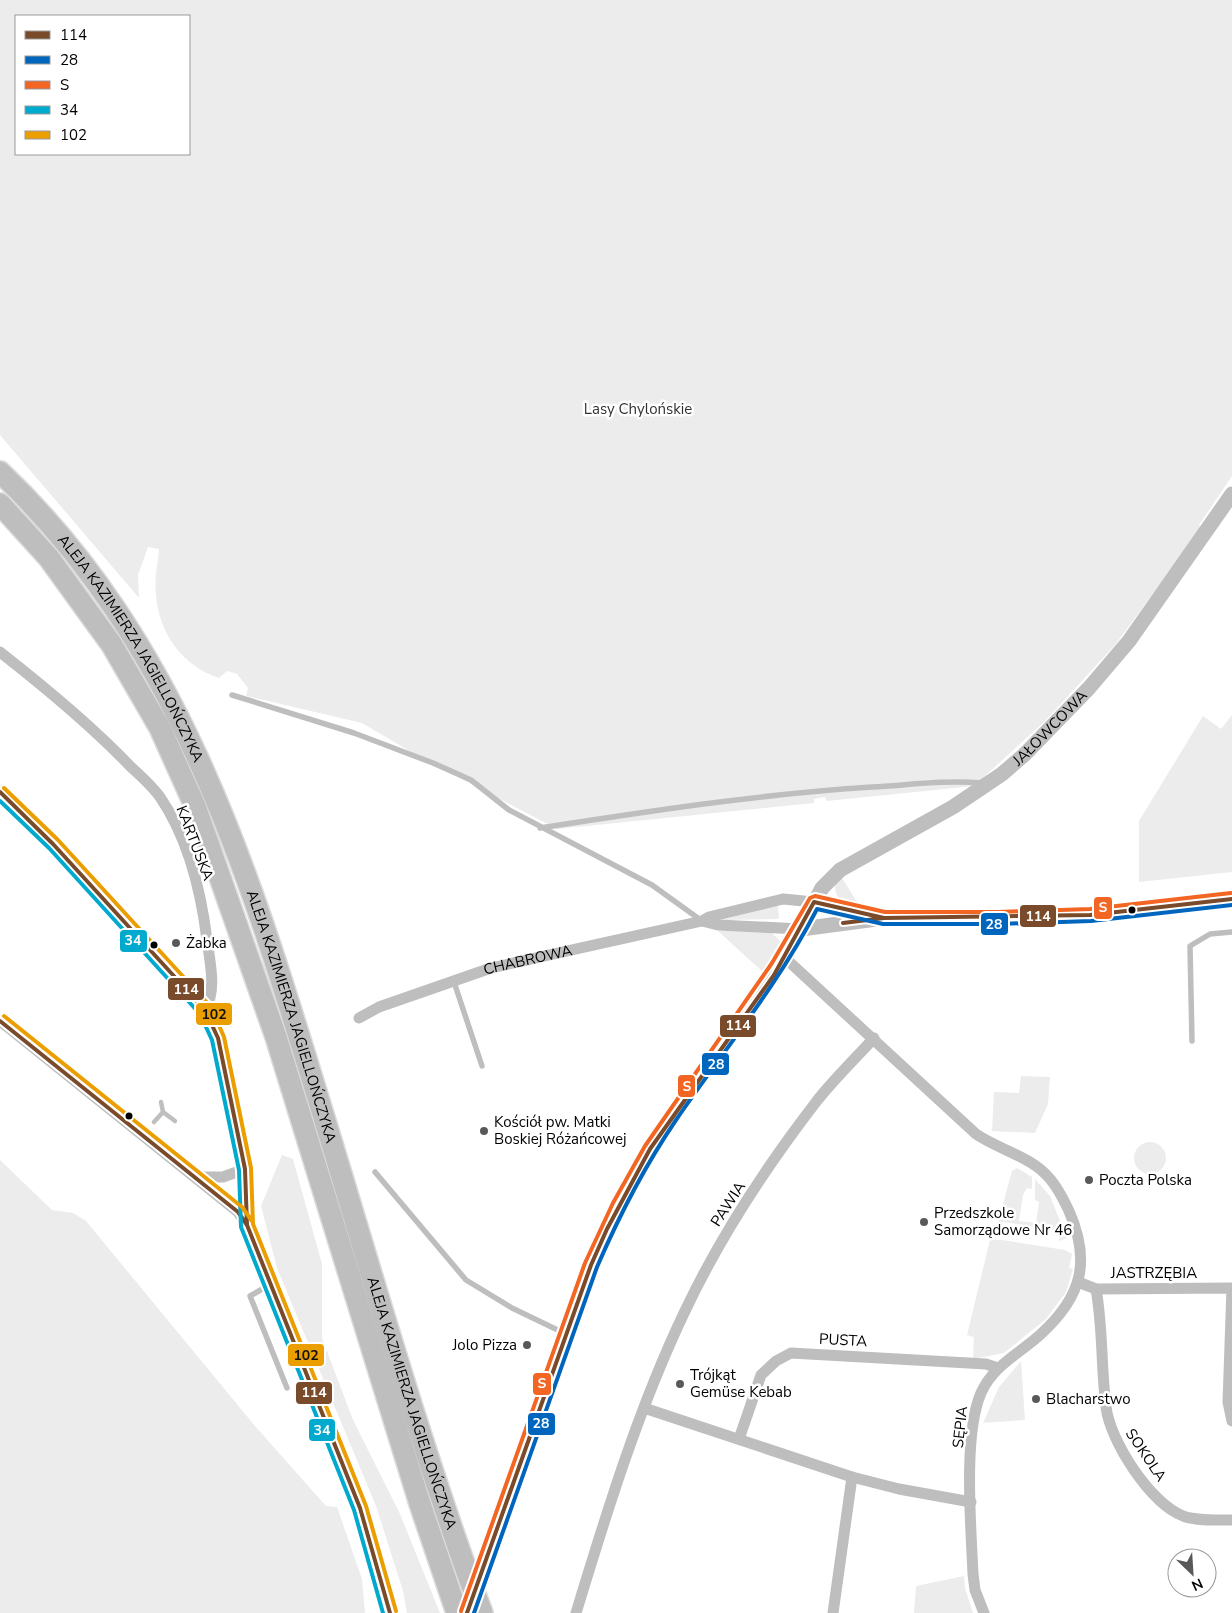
<svg xmlns="http://www.w3.org/2000/svg" width="1232" height="1613" viewBox="0 0 1232 1613" font-family="'Nunito Sans',sans-serif">
	<rect width="100%" height="100%" fill="#fff"/>
	<path fill="#ececec" fill-rule="evenodd" d="M0,0H1232V476L1199,525L1201,528L1115,645L1044,722L974,786L827,801L825,797L814,799V803L557,829L418,756L362,723L246,696L248,688L237,674L227,671L219,678C182,666 159,633 156,595C154,580 158,563 159,549L148,547L138,575L139,598L0,435ZM16,16H189V154H16Z
		M1232,715V872L1139,882V821L1203,716L1221,729Z
		M842,878L859,905C846,902 834,901 835,884Z
		M778,905L779,918L777,919L722,920Z
		M718,931H770L780,941V950L764,973Z
		M1021,1076L1050,1077L1048,1104L1035,1133L992,1131L994,1092L1019,1093Z
		M1134 1158a16 16 0 1 1 32 0a16 16 0 1 1-32 0Z
		M282,1155L293,1159L322,1264V1338L353,1420L400,1514L440,1613H407L403,1591L376,1506L277,1268L261,1206Z
		M0,1160L52,1210L73,1213L86,1221L255,1426L326,1506L337,1507L362,1579L365,1613H0Z
		M1017,1168L1032,1177V1189L1027,1188L1023,1195L1019,1221L1036,1223L1039,1202L1035,1200V1179L1050,1196L1067,1238L1059,1241L1060,1231L1003,1222L1001,1232L995,1233L1012,1171Z
		M990,1240H1002L1065,1250L1072,1254L1069,1268L1073,1269L1066,1292L1046,1319L1004,1353L973,1359L974,1337L967,1335Z
		M1021,1361L1025,1420L983,1423L999,1387Z
		M964,1576L965,1588L973,1613H914L916,1586Z"/>
	<g fill="none" stroke-linecap="round" stroke-linejoin="round">
		<path stroke="#bfbfbf" stroke-width="4.5" d="M161,1102L163,1112L175,1121
			M154,1122L163,1112"/>
		<g stroke="#dbdbdb" stroke-width="24">
			<g id="motorway">
				<path id="s3" d="M0,472C179,642 248,869 318,1098C371,1270 419,1444 482,1613"/>
				<path d="M0,504L49,558L112,645L160,728L195,806L276,1037L420,1504L457,1613"/>
			</g>
		</g>
		<path stroke="#bebebe" stroke-width="5.5" d="M232,695L354,733L433,763L471,780L509,810L652,885L702,921
			M540,828C650,811 761,794 872,787C909,785 945,780 982,783
			M453,979L482,1066
			M1192,1041L1190,946L1210,934L1232,932
			M375,1172L466,1280L512,1308L566,1334
			M271,1284L250,1296L287,1388"/>
		<g stroke="#bebebe" stroke-width="11">
			<path d="M0,652C46,688 91,725 131,767C141,776 152,786 160,797C188,838 201,891 207,940C210,963 217,990 205,1010"/>
			<path d="M0,792L53,844L205,1010L218,1038L245,1169L247,1225L360,1508L390,1613"/>
			<path d="M702,921L718,925L801,929"/>
			<path d="M785,958L976,1134C995,1147 1018,1153 1036,1166C1052,1177 1061,1194 1069,1211C1091,1261 1082,1296 1042,1333C1021,1353 993,1365 981,1393C963,1434 971,1527 973,1574L975,1590L984,1613"/>
			<path id="s1" d="M359,1018L379,1007L491,968L702,921L709,917L783,899L814,902"/>
			<path d="M0,1021L238,1212L247,1225"/>
			<path d="M196,1177H223L245,1169"/>
			<path d="M1078,1282L1096,1289L1232,1288L1228,1402L1232,1421"/>
			<path d="M1096,1289C1103,1328 1101,1367 1106,1407C1110,1441 1150,1503 1183,1516C1197,1521 1216,1520 1232,1520"/>
			<path d="M644,1408L852,1477L899,1489L971,1502"/>
			<path d="M739,1439L761,1375L776,1361L791,1353L986,1364L998,1368"/>
			<path d="M576,1613C607,1511 639,1407 685,1311C720,1237 766,1167 816,1102C833,1080 855,1059 874,1038"/>
			<path d="M833,1613L852,1477"/>
		</g>
		<g stroke="#bebebe" stroke-width="15">
			<path d="M814,902L874,916"/>
			<path d="M801,929L884,918L1090,915L1232,899"/>
			<path id="s2" d="M496,1534L591,1265L628,1187L650,1149L685,1097L774,975L801,929L822,888L840,870L953,807L1002,774L1025,754L1089,688L1129,641L1232,494"/>
		</g>
		<use href="#motorway" stroke="#bebebe" stroke-width="21"/>
		<path stroke="#bebebe" stroke-width="15" d="M467,1613L496,1534"/>
		<g stroke="#fff" stroke-width="8">
			<path id="bus-1" d="M0,792L53,844L205,1010L218,1038L245,1169L247,1225L360,1508L390,1613
				M843,923L884,918L1090,915L1232,899
				M0,1021L238,1212L247,1225
				M467,1613L591,1265L607,1229L650,1149L774,975L814,902L884,918"/>
		</g>
		<g stroke="#fff" stroke-width="8">
			<path id="bus-2" d="M474,1613L597,1267C619,1216 644,1167 676,1120C724,1050 778,985 817,909L883,924H998L1091,921L1232,905"/>
		</g>
		<g stroke="#fff" stroke-width="8">
			<path id="bus-3" d="M461,1611L585,1263L613,1203L645,1146L772,963L810,898L815,896L885,912H998L1090,909L1231,893"/>
		</g>
		<g stroke="#fff" stroke-width="8">
			<path id="bus-4" d="M0,801L49,848L200,1014L212,1040L239,1170L241,1227L354,1510L383,1613"/>
		</g>
		<g stroke="#fff" stroke-width="8">
			<path id="bus-5" d="M4,788L58,840L211,1007L224,1037L251,1168L253,1224L366,1506L396,1611
				M4,1016L242,1207L252,1221"/>
		</g>
		<use href="#bus-1" stroke="#7a4b2a" stroke-width="4"/>
		<use href="#bus-2" stroke="#0065bd" stroke-width="4"/>
		<use href="#bus-3" stroke="#f26522" stroke-width="4"/>
		<use href="#bus-4" stroke="#00a9ce" stroke-width="4"/>
		<use href="#bus-5" stroke="#eb9e00" stroke-width="4"/>
	</g>
	<g fill="#000" stroke="#fff" stroke-width="2">
		<circle cx="1132" cy="910" r="4.5"/>
		<circle cx="154" cy="945" r="4.5"/>
		<circle cx="129" cy="1116" r="4.5"/>
	</g>
	<g fill="#595959" stroke="#fff" stroke-width="2">
		<circle cx="176" cy="943" r="5"/>
		<circle cx="484" cy="1131" r="5"/>
		<circle cx="1089" cy="1180" r="5"/>
		<circle cx="924" cy="1222" r="5"/>
		<circle cx="527" cy="1345" r="5"/>
		<circle cx="680" cy="1384" r="5"/>
		<circle cx="1036" cy="1399" r="5"/>
	</g>
	<g text-anchor="middle" dominant-baseline="central" stroke-width="5" stroke-linejoin="round" paint-order="stroke">
		<g font-size="15" fill="#333" stroke="#fff">
			<text x="638" y="409">Lasy Chylońskie</text>
		</g>
		<g font-size="15" fill="#000" stroke="#fff">
			<text stroke="none"><textPath href="#s3" startOffset="221">ALEJA KAZIMIERZA JAGIELLOŃCZYKA</textPath></text>
			<text stroke="none"><textPath href="#s2" startOffset="1009">JAŁOWCOWA</textPath></text>
			<text transform="translate(195 843) rotate(69)">KARTUSKA</text>
			<text stroke="none"><textPath href="#s1" startOffset="179">CHABROWA</textPath></text>
			<text stroke="none"><textPath href="#s3" startOffset="625">ALEJA KAZIMIERZA JAGIELLOŃCZYKA</textPath></text>
			<text transform="translate(728 1204) rotate(-57)">PAWIA</text>
			<text x="1154" y="1273">JASTRZĘBIA</text>
			<text transform="translate(843 1340) rotate(3)">PUSTA</text>
			<text stroke="none"><textPath href="#s3" startOffset="1030">ALEJA KAZIMIERZA JAGIELLOŃCZYKA</textPath></text>
			<text transform="translate(960 1427) rotate(-84)">SĘPIA</text>
			<text transform="translate(1146 1455) rotate(56)">SOKOLA</text>
		</g>
		<g font-size="15" fill="#000" stroke="#fff" text-anchor="start">
			<text x="186" y="943">Żabka</text>
			<text x="494" y="1122">Kościół pw. Matki<tspan x="494" dy="17">Boskiej Różańcowej</tspan></text>
			<text x="1099" y="1180">Poczta Polska</text>
			<text x="934" y="1213">Przedszkole<tspan x="934" dy="17">Samorządowe Nr 46</tspan></text>
			<text x="517" y="1345" text-anchor="end">Jolo Pizza</text>
			<text x="690" y="1375">Trójkąt<tspan x="690" dy="17">Gemüse Kebab</tspan></text>
			<text x="1046" y="1399">Blacharstwo</text>
		</g>
	</g>
	<g stroke="#fff" stroke-width="2">
		<rect x="1093" y="896" width="20" height="24" rx="5" fill="#f26522"/>
		<rect x="1019" y="904" width="38" height="24" rx="5" fill="#7a4b2a"/>
		<rect x="980" y="912" width="29" height="24" rx="5" fill="#0065bd"/>
		<rect x="119" y="929" width="29" height="24" rx="5" fill="#00a9ce"/>
		<rect x="167" y="977" width="38" height="24" rx="5" fill="#7a4b2a"/>
		<rect x="195" y="1002" width="38" height="24" rx="5" fill="#eb9e00"/>
		<rect x="719" y="1014" width="38" height="24" rx="5" fill="#7a4b2a"/>
		<rect x="701" y="1052" width="29" height="24" rx="5" fill="#0065bd"/>
		<rect x="677" y="1074" width="19" height="24" rx="5" fill="#f26522"/>
		<rect x="287" y="1343" width="38" height="24" rx="5" fill="#eb9e00"/>
		<rect x="532" y="1372" width="20" height="24" rx="5" fill="#f26522"/>
		<rect x="295" y="1381" width="38" height="24" rx="5" fill="#7a4b2a"/>
		<rect x="527" y="1412" width="29" height="24" rx="5" fill="#0065bd"/>
		<rect x="308" y="1418" width="28" height="24" rx="5" fill="#00a9ce"/>
	</g>
	<g font-size="14" text-anchor="middle" font-weight="bold" fill="#fff">
		<text x="1103" y="912">S</text>
		<text x="1038" y="921">114</text>
		<text x="994" y="929">28</text>
		<text x="133" y="945">34</text>
		<text x="186" y="994">114</text>
		<text x="738" y="1030">114</text>
		<text x="716" y="1069">28</text>
		<text x="687" y="1091">S</text>
		<text x="542" y="1388">S</text>
		<text x="314" y="1397">114</text>
		<text x="541" y="1428">28</text>
		<text x="322" y="1435">34</text>
	</g>
	<g font-size="14" text-anchor="middle" font-weight="bold" fill="#111">
		<text x="214" y="1019">102</text>
		<text x="306" y="1360">102</text>
	</g>
	<rect x="15" y="15" width="175" height="140" fill="#ffffff" stroke="#999999"/>
	<rect x="25" y="31" width="25" height="8" fill="#7a4b2a" stroke="#999999"/>
	<text x="60" y="40" font-size="15" fill="#000000">114</text>
	<rect x="25" y="56" width="25" height="8" fill="#0065bd" stroke="#999999"/>
	<text x="60" y="65" font-size="15" fill="#000000">28</text>
	<rect x="25" y="81" width="25" height="8" fill="#f26522" stroke="#999999"/>
	<text x="60" y="90" font-size="15" fill="#000000">S</text>
	<rect x="25" y="106" width="25" height="8" fill="#00a9ce" stroke="#999999"/>
	<text x="60" y="115" font-size="15" fill="#000000">34</text>
	<rect x="25" y="131" width="25" height="8" fill="#eb9e00" stroke="#999999"/>
	<text x="60" y="140" font-size="15" fill="#000000">102</text>
	<g transform="translate(1192 1573) rotate(155)"><circle r="24" fill="#ffffff" stroke="#999999"/>
	<path d="M0-4L9 19L0 12L-9 19Z" fill="#595959"/>
	<text y="-8" font-size="14" font-weight="bold" text-anchor="middle" fill="#000000">N</text>
	</g>
</svg>
